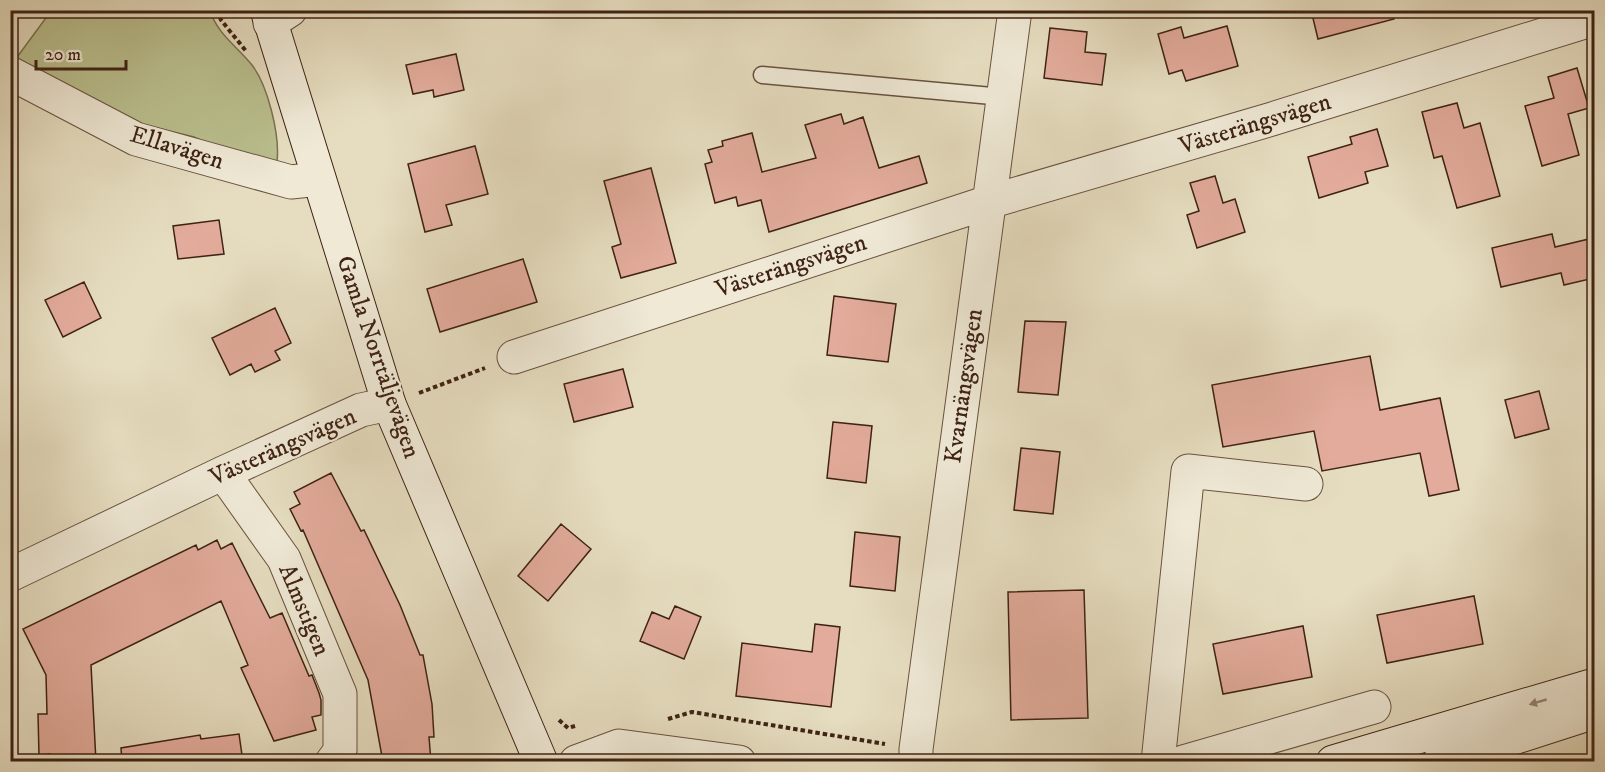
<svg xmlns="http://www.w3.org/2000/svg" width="1605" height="772" viewBox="0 0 1605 772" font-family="'IM FELL DW Pica',serif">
	<rect width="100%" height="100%" fill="#e6ddc0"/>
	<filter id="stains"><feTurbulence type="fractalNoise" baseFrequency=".00333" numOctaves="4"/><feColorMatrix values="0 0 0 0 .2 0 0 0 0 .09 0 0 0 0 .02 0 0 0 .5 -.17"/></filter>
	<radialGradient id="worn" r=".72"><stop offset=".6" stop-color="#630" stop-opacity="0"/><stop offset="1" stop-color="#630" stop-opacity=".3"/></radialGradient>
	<path fill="#babf8e" stroke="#7c7051" stroke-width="1.5" d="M51,11H210C219,36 236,45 252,65C268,86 280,135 277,162L233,155L194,137L124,120L12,64Z"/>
	<path fill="#e2ab9b" stroke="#3f2214" stroke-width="1.5" d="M1311,10H1393L1394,19L1318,39Z
		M1227,26L1238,66L1186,81L1182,70L1169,74L1158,34L1181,27L1184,38Z
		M1050,28L1087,32L1085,52L1106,54L1102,85L1044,78Z
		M456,54L464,90L434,97L433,90L413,94L406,65Z
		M1577,68L1589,108L1568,114L1579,155L1542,166L1525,106L1554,98L1548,77Z
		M1457,103L1464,128L1480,123L1500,196L1457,208L1442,156L1434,158L1422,112Z
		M841,114L844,124L863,117L879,168L919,156L927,183L769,232L761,200L738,206L736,197L715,203L705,164L712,162L708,150L723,146L722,141L752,133L762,172L816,158L805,125Z
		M1377,129L1388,166L1365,172L1368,183L1319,198L1308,157L1352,144L1350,137Z
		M475,146L488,194L446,205L452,225L425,232L408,164Z
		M651,168L676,263L621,278L612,247L621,244L604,181Z
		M1215,176L1223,203L1235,199L1245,232L1197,248L1187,215L1199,211L1190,183Z
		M219,220L224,254L178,259L173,226Z
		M1552,234L1555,247L1589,239L1594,260V278L1564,285L1561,273L1501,287L1492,248Z
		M523,259L537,302L440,332L427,289Z
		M84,282L101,318L63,337L45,300Z
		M834,296L896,304L888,362L827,355Z
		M275,308L291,343L275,351L280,360L255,372L251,364L230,375L212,338Z
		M1025,321L1066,322L1058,395L1018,392Z
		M1370,356L1380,410L1440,398L1459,490L1429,496L1420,453L1322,471L1314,431L1223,447L1212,385Z
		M623,369L633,407L574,422L564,384Z
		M1539,391L1549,429L1515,438L1505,400Z
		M833,422L872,426L866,483L827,478Z
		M1021,448L1060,452L1053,514L1014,510Z
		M331,473L361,531L364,530L400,605L420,655H423L432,704L434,737H429L431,762H383L368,680L303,530L301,531L290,509L300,504L294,492Z
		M561,524L591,549L548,601L518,576Z
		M855,532L900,537L895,591L850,586Z
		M217,540L221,549L232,543L270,618L282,613L309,676L312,675L319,693L321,700V715L312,717L316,730L274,741L241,668L248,665L221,601L91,665L96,762H50V754L39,755L38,714H47L46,675L23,629L196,545L198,550Z
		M1084,590L1088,718L1011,720L1008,592Z
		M1474,596L1483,644L1387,663L1377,615Z
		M675,606L701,617L684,659L640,641L652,612L669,619Z
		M815,624L840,627L831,707L736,696L742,643L812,652Z
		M1303,626L1312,677L1223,694L1213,644Z
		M239,734L243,762H122L121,748L200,735L201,739Z"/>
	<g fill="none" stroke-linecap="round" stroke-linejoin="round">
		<g stroke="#69513f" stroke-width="19">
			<path id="lane" d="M762,75L1003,97"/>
		</g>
		<g stroke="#69513f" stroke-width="35">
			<path id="street" d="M270,23L290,10
				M10,73L136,139L291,182L319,179
				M514,357L989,202L1272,119L1594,19
				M223,473L284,559L340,694V751L332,762
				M10,575L223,473L361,410L389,404
				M576,762L619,746L739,762
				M916,762V749L1015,10
				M1158,762L1188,471L1306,484
				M1183,762L1374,707"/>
		</g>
		<g stroke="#3f2214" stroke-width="35">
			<path id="secondary" d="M267,10L389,404L541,762
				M1333,762L1594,685
				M1439,762L1594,712"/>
		</g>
		<path stroke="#3f2214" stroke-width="4" stroke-dasharray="4.5 3" stroke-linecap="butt" d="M217,10L221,20L246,51
			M419,393L485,368
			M668,719L692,712L885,744
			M559,720L568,728L575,726"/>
		<use href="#lane" stroke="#efe9d6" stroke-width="16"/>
		<use href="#street" stroke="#efe9d6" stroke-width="33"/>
		<use href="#secondary" stroke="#efe9d6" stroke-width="33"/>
	</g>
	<defs><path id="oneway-solid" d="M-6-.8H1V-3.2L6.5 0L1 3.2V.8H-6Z" transform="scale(1.5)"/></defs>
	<use fill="#978675" href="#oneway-solid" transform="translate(1538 702) rotate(164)"/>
	<g text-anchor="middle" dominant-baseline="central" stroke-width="4.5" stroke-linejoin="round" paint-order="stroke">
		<g font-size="24" fill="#3f2214" stroke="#efe9d6">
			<text transform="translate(1255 124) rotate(-17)">Västerängsvägen</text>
			<text transform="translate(177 148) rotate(17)">Ellavägen</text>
			<text transform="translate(791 266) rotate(-18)">Västerängsvägen</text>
			<text transform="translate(378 357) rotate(71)">Gamla Norrtäljevägen</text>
			<text transform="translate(964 386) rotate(-82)">Kvarnängsvägen</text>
			<text transform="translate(283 447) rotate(-24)">Västerängsvägen</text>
			<text transform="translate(304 610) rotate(67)">Almstigen</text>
		</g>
	</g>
	<rect width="1605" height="772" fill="none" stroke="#e6ddc0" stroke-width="36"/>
	<rect x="12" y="12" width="1581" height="748" fill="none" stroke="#3f2214" stroke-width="3"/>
	<rect x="18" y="18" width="1569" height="736" fill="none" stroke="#3f2214" stroke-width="1.5"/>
	<path d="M36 60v9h90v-9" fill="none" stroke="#3f2214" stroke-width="3"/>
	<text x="45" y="60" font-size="18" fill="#3f2214" stroke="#efe9d6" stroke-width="4.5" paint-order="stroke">20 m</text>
	<rect width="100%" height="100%" filter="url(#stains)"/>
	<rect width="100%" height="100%" fill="url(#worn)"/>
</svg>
